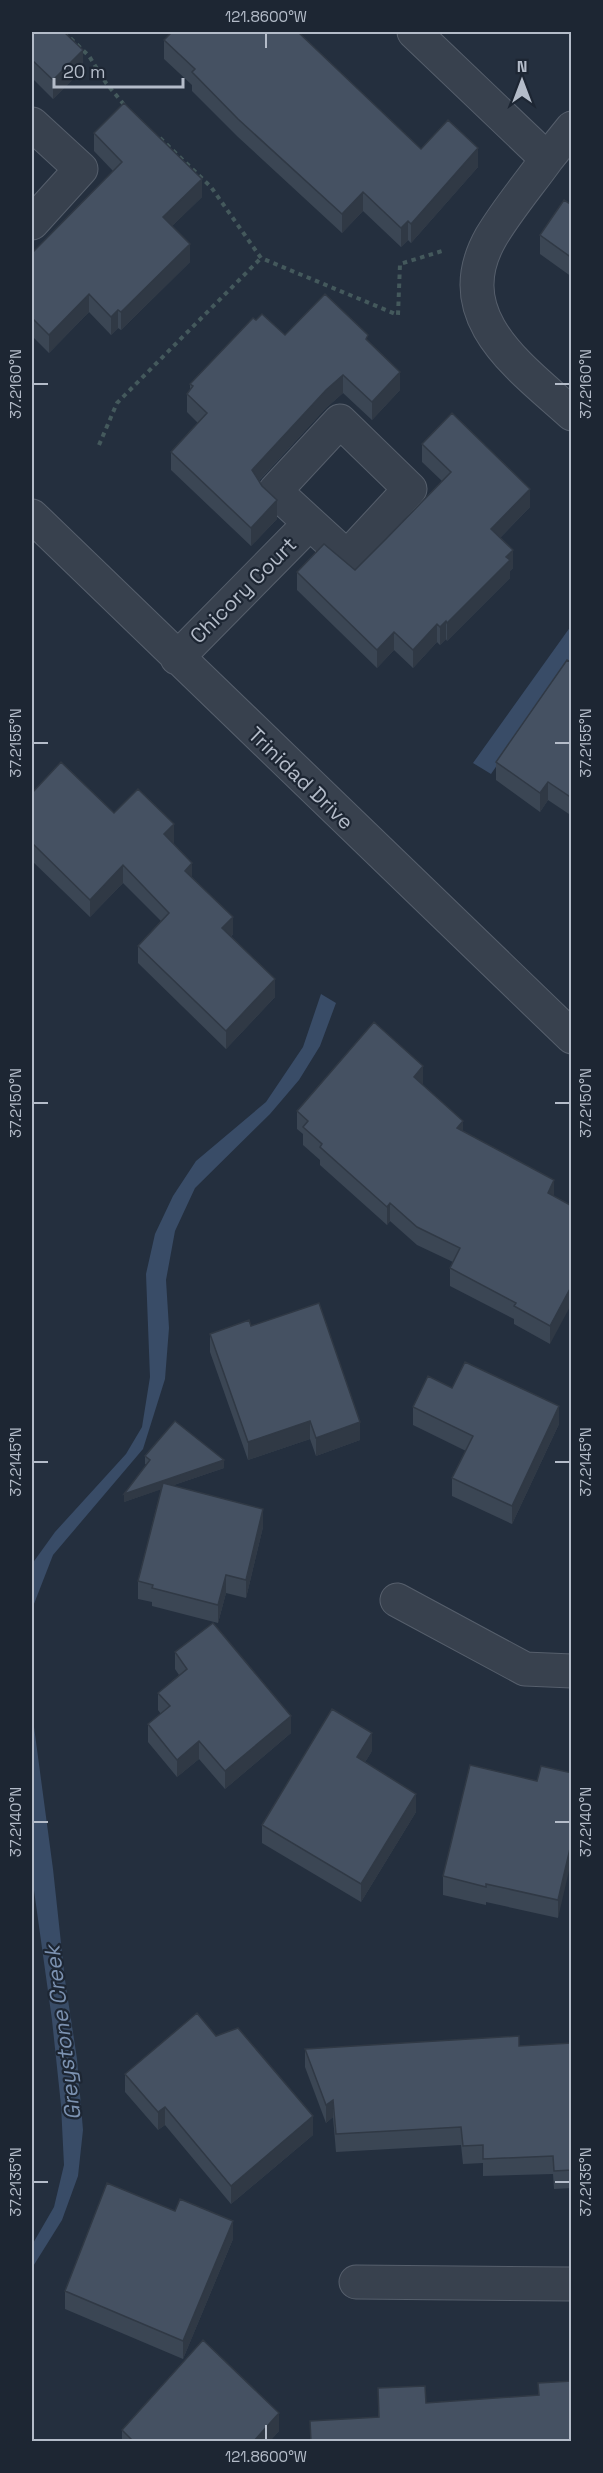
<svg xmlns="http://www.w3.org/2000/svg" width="603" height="2473" viewBox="0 0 603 2473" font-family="'Space Grotesk',sans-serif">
	<rect width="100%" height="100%" fill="#242f3e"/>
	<path fill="#394c67" d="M571,626V658L491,774L473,763Z
		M321,994L336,1003L320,1046L299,1080L270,1114L195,1188L175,1231L166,1280L169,1328L165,1379L143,1449L53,1555L32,1609V1620V1564L55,1532L126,1454L142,1427L150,1377L146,1274L155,1234L173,1196L196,1161L266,1102L303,1047Z
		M32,1712L53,1869L65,1980L77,2059L83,2130L78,2176L62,2220L32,2268V2245L54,2207L64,2165L61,2105L52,2020L32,1876Z"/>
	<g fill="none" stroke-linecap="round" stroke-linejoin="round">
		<g stroke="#565f6c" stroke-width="35">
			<path id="street" d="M414,32L547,159L572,128
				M32,124L81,169L32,223
				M547,159C529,184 507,210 491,237C446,316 519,366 572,414
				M340,421L410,489L347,557L275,491Z
				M32,516L572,1037
				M177,658L310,523
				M397,1600L525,1669L572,1671
				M356,2282L572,2284"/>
		</g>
		<path stroke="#44595c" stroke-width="4" stroke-dasharray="4.5 4.5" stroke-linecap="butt" d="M64,32L89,56L106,83L126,107
			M160,138L211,187L261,258L398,315L400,264L442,251
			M99,445L117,403L261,258"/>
		<use href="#street" stroke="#38414e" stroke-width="33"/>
	</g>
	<path fill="#3b4654" d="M32,32L83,69L53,99L32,78Z
		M164,40L421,149L478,167L411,243L408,240L401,247L363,211L342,233L238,137L192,91V85L164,59Z
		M94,133L202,197L172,226L190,262L121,330L118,328L111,335L89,312L49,353L32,336V253L113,171L94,151Z
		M572,205V277L540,254V235Z
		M256,320L285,335L368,342L400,390L372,420L343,393L326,408L259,481L277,519L251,546L171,470V452L198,423L187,412V394L190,390V384Z
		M422,444L530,507L500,538L513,568L510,571V578L447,641L446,639L440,645L437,642L413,668L394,650L377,668L297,590V572L355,570L442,481L422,462Z
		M572,663V816L548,800L540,812L496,780V762Z
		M32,793L114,813L174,842L173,843L192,877L233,934L231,937L275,997L226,1049L138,963V946L161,921L123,883L90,917L32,861Z
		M423,1084V1085L463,1132L554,1180L550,1344L514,1324V1319L450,1286V1268L453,1262L417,1245L390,1221L387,1225L320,1165V1160L303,1145V1134L297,1129V1111Z
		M251,1326L360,1440L316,1456L310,1439L248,1460L210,1352V1334Z
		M452,1388L559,1424L512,1524L452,1496V1478L466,1451L413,1425V1407Z
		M145,1456L224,1468L171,1486L263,1527L246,1598L226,1593L218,1623L152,1606V1602L138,1599V1581L161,1489L124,1502L147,1465L145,1464Z
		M175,1652L291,1733L225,1789L199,1759L177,1777L148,1742V1724L161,1714L158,1710V1693L179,1675L175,1669Z
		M372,1751L365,1762L416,1812L361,1902L262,1843V1825Z
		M572,1773L558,1918L486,1902V1905L443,1895V1876L537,1781Z
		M216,2036L313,2135L231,2204L165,2125L158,2130L125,2092V2074Z
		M572,2043V2188L554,2189L553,2174L483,2176V2163L463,2164L461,2145L336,2152L333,2117L326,2123L305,2067V2049L519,2046Z
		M233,2239L183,2359L65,2309V2291Z
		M538,2383L572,2442H310V2421L378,2417V2388L426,2403L538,2395Z
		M122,2430L279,2431L269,2442H122Z"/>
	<path fill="#303945" d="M83,50V69L53,99V80Z
		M478,148V167L411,243V224Z
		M202,179V197L163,235V217Z
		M363,192V211L342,233V214Z
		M408,221V240L401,247V228Z
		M190,244V262L121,330V312Z
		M89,294V312L49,353V335Z
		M118,310V328L111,335V317Z
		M400,372V390L372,420V402Z
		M343,375V393L326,408L252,488V470L326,390Z
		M530,489V507L491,547V529Z
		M277,500V519L251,546V528Z
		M513,550V568L510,571V578L447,641V623Z
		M446,621V639L440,645V627Z
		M437,624V642L413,668V650Z
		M394,632V650L377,668V650Z
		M548,782V800L540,812V793Z
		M174,824V842L164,852V834Z
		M192,863V881L185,871Z
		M123,865V883L90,917V900Z
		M233,917V934L222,946V928Z
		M275,979V997L226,1049V1031Z
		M423,1066V1084L414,1095V1077Z
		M463,1121V1139L457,1128Z
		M554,1180V1198L548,1193Z
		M390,1203V1221L387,1225V1207Z
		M572,1285V1303L550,1344V1326Z
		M559,1406V1424L512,1524V1506Z
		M310,1421V1439L248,1460V1442Z
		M360,1422V1440L316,1456V1438Z
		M224,1460V1468L124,1502V1494Z
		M263,1509V1527L246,1598V1580Z
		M226,1575V1593L218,1623V1605Z
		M291,1716V1733L225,1789V1771Z
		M372,1733V1751L357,1775V1757Z
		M199,1741V1759L177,1777V1760Z
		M416,1794V1812L361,1902V1884Z
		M572,1840V1858L558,1918V1900Z
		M333,2100V2117L326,2123V2105Z
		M165,2107V2125L158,2130V2112Z
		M313,2116V2135L231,2204V2186Z
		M233,2221V2239L183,2359V2341Z
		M279,2413V2431L269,2442H253Z"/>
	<path fill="#455162" stroke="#303945" stroke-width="1.5" d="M32,32H64L83,50L53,80L32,60Z
		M172,32H298L421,149L448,120L478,148L411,224L408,221L401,228L363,192L342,214L238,119L192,72L195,69L164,40Z
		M124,103L202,179L163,217L190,244L121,312L118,310L111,317L89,294L49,335L32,318V253L122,162L94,133Z
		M564,200L572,205V258L540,235Z
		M325,294L368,335L366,339L400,372L372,402L343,375L326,390L252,470L262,486L277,500L251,528L171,452L207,413L187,394L193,386L190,384L253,318L256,320L262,314L285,335Z
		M452,413L530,489L491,529L513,550L506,557L510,560L447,623L446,621L440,627L437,624L413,650L394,632L377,650L297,572L324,544L355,570L386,539L451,472L422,444Z
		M567,660L572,663V798L548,782L540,793L496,762Z
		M61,762L114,813L138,789L174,824L164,834L192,863L185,871L233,917L222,928L275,979L226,1031L138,946L169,913L123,865L90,900L32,843V793Z
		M374,1022L423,1066L414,1077L463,1121L457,1128L554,1180L548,1193L572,1206V1285L550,1326L514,1306L516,1303L450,1268L460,1248L417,1227L390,1203L387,1207L320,1147L322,1144L303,1127L308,1121L297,1111Z
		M319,1303L360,1422L316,1438L310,1421L248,1442L210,1334L249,1320L251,1326Z
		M465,1362L559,1406L512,1506L452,1478L473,1436L413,1407L428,1376L452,1388Z
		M175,1421L224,1460L124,1494L150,1460L145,1456Z
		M163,1483L263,1509L246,1580L226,1575L218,1605L152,1588L153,1585L138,1581Z
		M213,1623L291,1716L225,1771L199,1741L177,1760L148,1724L170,1706L158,1693L187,1669L175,1652Z
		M332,1709L372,1733L357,1757L416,1794L361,1884L262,1825Z
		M470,1765L537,1781L541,1766L572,1773V1840L558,1900L486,1884V1887L443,1876Z
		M197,2013L216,2036L238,2028L313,2116L231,2186L165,2107L158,2112L125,2074Z
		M519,2036V2046L572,2043V2170L554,2171L553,2156L483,2159V2145L463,2146L461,2127L336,2134L333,2100L326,2105L305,2049Z
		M107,2183L175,2211L180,2199L233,2221L183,2341L65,2291Z
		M203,2340L279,2413L253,2442H134L122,2430Z
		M572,2381V2442H311L310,2421L379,2417L378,2388L425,2386L426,2403L539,2395L538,2383Z"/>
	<path fill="none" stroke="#b4bcc9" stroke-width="2" d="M266,33V48M33,384H48M555,384H570M33,743H48M555,743H570M33,1103H48M555,1103H570M33,1462H48M555,1462H570M33,1822H48M555,1822H570M33,2182H48M555,2182H570M266,2425V2440"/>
	<g text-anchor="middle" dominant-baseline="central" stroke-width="4.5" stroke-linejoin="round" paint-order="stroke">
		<g font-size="21" fill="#b4bcc9" stroke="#1d2633">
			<text transform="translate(243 590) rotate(-45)">Chicory Court</text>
			<text transform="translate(301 778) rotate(44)">Trinidad Drive</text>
		</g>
		<g font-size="22" font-style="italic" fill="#7c92b1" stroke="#1d2633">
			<text transform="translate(62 2033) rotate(-97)">Greystone Creek</text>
		</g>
	</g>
	<rect width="603" height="2473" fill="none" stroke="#1d2633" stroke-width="66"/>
	<g transform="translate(522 81)" stroke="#1d2633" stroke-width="4.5" paint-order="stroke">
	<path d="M0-4.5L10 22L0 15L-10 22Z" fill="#b4bcc9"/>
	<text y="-9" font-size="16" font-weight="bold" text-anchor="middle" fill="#b4bcc9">N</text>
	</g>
	<path d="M54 78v9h129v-9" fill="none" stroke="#b4bcc9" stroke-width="3"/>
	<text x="63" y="78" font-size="18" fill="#b4bcc9" stroke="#1d2633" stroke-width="4.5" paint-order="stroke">20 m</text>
	<rect x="33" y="33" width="537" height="2407" fill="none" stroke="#b4bcc9" stroke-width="2"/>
	<g font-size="15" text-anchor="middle" fill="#b4bcc9">
		<text x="266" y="22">121.8600°W</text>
		<text transform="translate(16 384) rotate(-90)" y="5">37.2160°N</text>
		<text transform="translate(586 384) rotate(-90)" y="5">37.2160°N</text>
		<text transform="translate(16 743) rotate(-90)" y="5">37.2155°N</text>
		<text transform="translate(586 743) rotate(-90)" y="5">37.2155°N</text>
		<text transform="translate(16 1103) rotate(-90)" y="5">37.2150°N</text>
		<text transform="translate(586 1103) rotate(-90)" y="5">37.2150°N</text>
		<text transform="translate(16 1462) rotate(-90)" y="5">37.2145°N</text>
		<text transform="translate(586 1462) rotate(-90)" y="5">37.2145°N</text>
		<text transform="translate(16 1822) rotate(-90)" y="5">37.2140°N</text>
		<text transform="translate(586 1822) rotate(-90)" y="5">37.2140°N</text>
		<text transform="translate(16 2182) rotate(-90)" y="5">37.2135°N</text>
		<text transform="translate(586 2182) rotate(-90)" y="5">37.2135°N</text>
		<text x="266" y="2462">121.8600°W</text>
	</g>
</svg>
